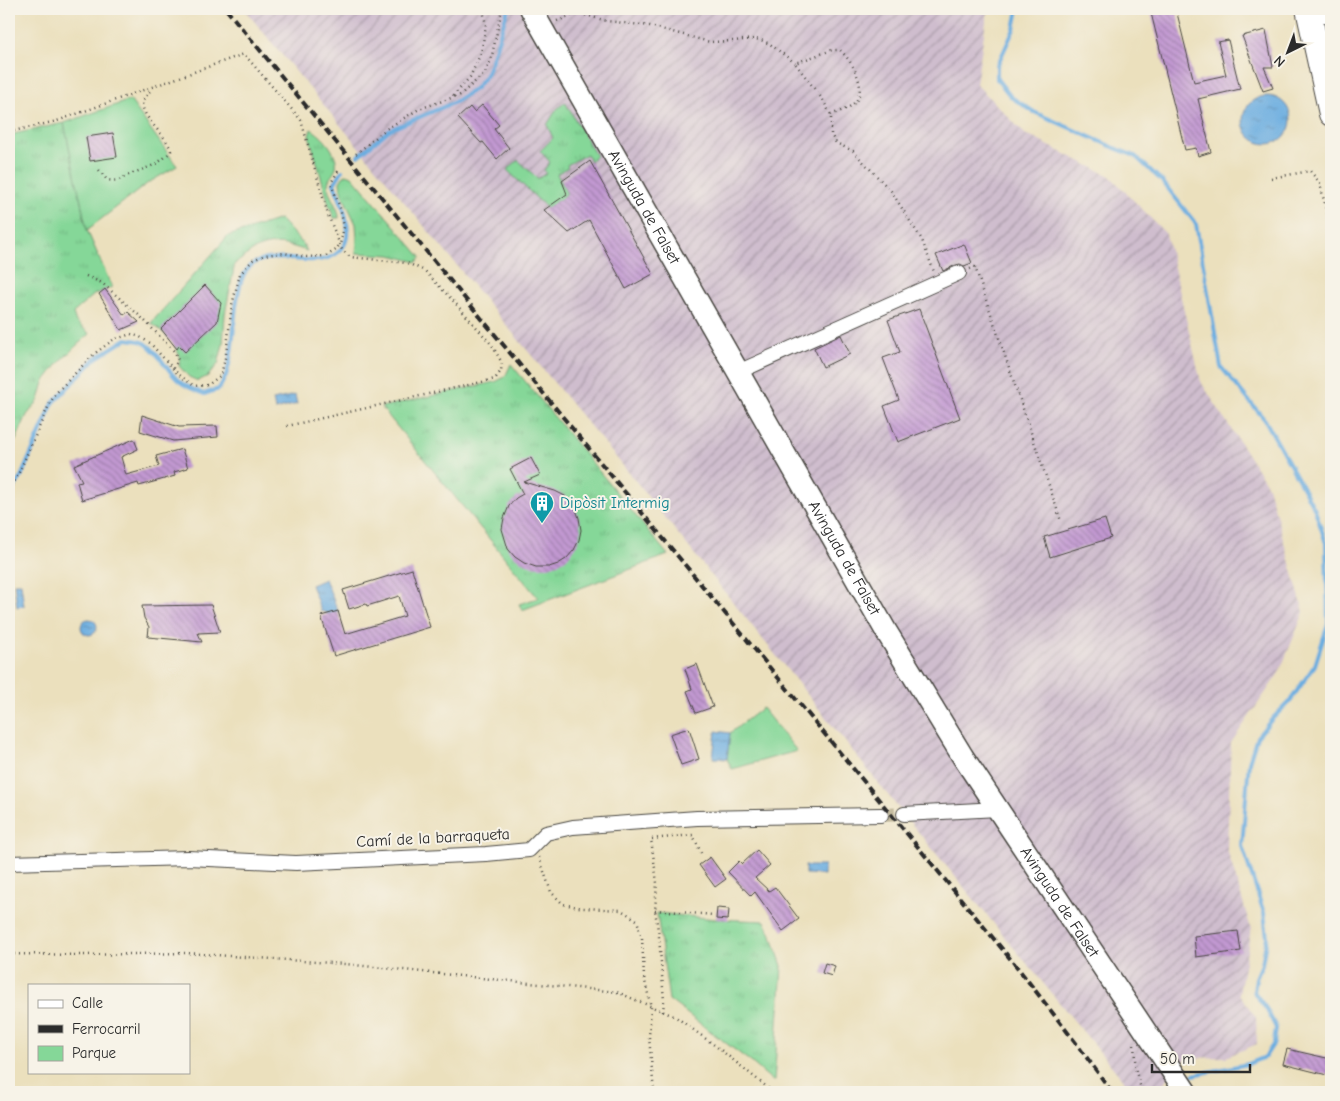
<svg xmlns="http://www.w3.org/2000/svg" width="1340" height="1101" viewBox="0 0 1340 1101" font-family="'Comic Neue',sans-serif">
	<defs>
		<pattern id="industrial-furrows" width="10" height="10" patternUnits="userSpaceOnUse" patternTransform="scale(1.25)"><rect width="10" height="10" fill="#cfbdce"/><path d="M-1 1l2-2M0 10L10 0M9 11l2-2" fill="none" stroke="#a89aa7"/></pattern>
		<pattern id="grass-tufts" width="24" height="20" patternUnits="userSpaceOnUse" patternTransform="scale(1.25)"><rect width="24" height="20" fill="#85d798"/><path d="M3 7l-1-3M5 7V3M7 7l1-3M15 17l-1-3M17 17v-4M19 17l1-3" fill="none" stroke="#73b983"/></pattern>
		<pattern id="water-ripples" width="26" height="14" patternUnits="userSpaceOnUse" patternTransform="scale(1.25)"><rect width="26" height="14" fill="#6cade0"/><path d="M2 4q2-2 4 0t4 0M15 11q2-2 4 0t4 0" fill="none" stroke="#598db6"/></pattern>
		<pattern id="building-back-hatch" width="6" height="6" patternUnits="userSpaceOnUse" patternTransform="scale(1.25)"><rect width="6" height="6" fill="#c299d2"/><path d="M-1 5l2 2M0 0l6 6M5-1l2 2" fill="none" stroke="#9e7dab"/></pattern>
	</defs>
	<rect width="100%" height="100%" fill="#f7f3e8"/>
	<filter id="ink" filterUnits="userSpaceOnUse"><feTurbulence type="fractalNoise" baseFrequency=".02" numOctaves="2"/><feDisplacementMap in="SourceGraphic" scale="10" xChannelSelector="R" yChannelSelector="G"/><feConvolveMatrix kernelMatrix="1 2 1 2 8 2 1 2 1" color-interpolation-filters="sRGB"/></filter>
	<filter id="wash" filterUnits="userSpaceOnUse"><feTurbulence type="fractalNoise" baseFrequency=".0096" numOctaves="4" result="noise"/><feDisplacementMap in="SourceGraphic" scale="20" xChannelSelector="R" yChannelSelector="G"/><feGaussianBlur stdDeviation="1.12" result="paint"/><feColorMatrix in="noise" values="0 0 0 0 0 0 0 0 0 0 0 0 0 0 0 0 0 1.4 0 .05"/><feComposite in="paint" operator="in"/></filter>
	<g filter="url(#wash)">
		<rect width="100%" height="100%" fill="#ebe0bd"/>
		<path fill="url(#industrial-furrows)" d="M244,9H988L976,84L1025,134L1110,176L1166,234L1201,382L1268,486L1304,612L1279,673L1231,743L1227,849L1251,929L1239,994L1256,1017L1257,1044L1226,1057L1187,1058L1155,1092H1133L896,805L634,479Z"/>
		<path fill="url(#grass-tufts)" stroke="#588162" d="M565,102L596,156L590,161L587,154L567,165L568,167L557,174L567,194L547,208L507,170L518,160L537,178H539L546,173L544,170L550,162L540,151L553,138L547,125L556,110Z
			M64,123L87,230L112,287L95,294L73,313L76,322L90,334L76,346L58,364L44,382L39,400L27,415L16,440L9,449V135Z
			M311,129C322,135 339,154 336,167C335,174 328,177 328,185C328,197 339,206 339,218H334L329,205L309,135Z
			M347,174L352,176L421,257L417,262L390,255L356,253L357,239L356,224L342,194L340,182L343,177Z
			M280,219L303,244L307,251C286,244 272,240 252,251C246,255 242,260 235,263L225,314L223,344L218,364L208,376L198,381L189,377L179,366C183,348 165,333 151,323L228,236Z
			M511,364L668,555L522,610L519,604L538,598L381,407L495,382L505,377Z
			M657,913L716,919L765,921L772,937L782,966L774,1082L751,1062L669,1000Z"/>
		<path fill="#85d798" stroke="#588162" d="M130,100L177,166L148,183L87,230L64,123Z
			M762,708L797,751L732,769L727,759L730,733Z"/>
		<path fill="url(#water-ripples)" stroke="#4c6c86" d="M1243 120a24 24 0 1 1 48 0a24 24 0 1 1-48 0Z
			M295,395L297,404L275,410L273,400Z
			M325,579L338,611L329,614L321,611L311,585Z
			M14,583H21L24,606L17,607Z
			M81 627a8 8 0 1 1 16 0a8 8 0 1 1-16 0Z
			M716,731L730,733L727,759L713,758Z
			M805,866H824V875L805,874Z"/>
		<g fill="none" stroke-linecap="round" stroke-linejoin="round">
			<path stroke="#6cade0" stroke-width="4" d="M1018,9L1014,29L997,66V79L1011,97L1034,112L1117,149L1135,156L1162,181L1196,224L1221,367L1265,420L1298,479L1315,510L1326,543L1328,624L1315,665L1290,701L1273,718L1257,737L1249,762L1242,846L1264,913L1267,937L1262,964L1256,978L1254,992L1267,1010L1276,1028L1274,1043L1265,1057L1248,1064L1193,1075
				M358,156L389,130L455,102L476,88L486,75L492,60L508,9
				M9,495L20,479L53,403L96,358L126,339C131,340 140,340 145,343C159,352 167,371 179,381C186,387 195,390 204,394L219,389C221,384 226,378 227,372C234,349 233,323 237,300C239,290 240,279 246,271C266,243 311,272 336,254C359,238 342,204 334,184L342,171"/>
		</g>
		<g id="blocks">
			<path fill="url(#building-back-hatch)" d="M1150,9H1176L1194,82L1226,75L1218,42L1228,40L1240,89L1198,99L1211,152L1198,156L1196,148L1185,150Z
				M1266,30L1273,67H1264L1273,88L1263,91L1242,36Z
				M482,105L499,125L494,129L509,148L497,159L483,142L481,143L458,118L470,107L474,112Z
				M113,133L117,157L90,161L86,137Z
				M590,161L653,274L626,289L589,220L569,233L544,210L567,194L562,181Z
				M964,244L972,263L964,266L960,264L956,265L943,271L936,255Z
				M205,285L221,303L217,322L185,352L179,346L177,349L161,329Z
				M105,289L124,315L128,312L139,322L121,330L99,294Z
				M919,309L960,418L898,442L884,406L899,400L883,358L900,352L888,320Z
				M841,335L850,354L823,367L814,348Z
				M142,415L179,427L217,426L218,437L173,441L140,431Z
				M134,439L138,449L121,457L126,475L159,466L156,456L182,449L188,468L174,472L175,476L139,486L138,483L82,500L77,482L82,481L74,465Z
				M531,458L540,475L524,482L555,491L565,496L575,507L579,518L581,530L579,540L574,550L566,559L558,564L549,567H536L524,563L515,557L508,549L502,529L504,518L509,506L516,498L523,494L510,469Z
				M1105,519L1111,538L1050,557L1044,537Z
				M412,569L430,627L334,656L321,616L338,611L345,634L405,616L399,596L367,606L366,604L349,609L343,590Z
				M211,605L220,632L198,633L202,642L148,637L149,627L144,618L142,606Z
				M697,664L713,707L696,713L687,691L692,689L685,669Z
				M689,728L699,759L681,765L670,734Z
				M757,850L770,865L755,878L769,891L775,887L799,919L783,931L755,892L751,896L728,872L739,861L742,864Z
				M710,857L726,879L715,887L699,865Z
				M717,908L729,909L728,920L716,919Z
				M1238,931L1241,951L1196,957L1194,936Z
				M825,963L835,966L832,976L822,973Z
				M1287,1049L1331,1059V1076L1283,1064Z"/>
		</g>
	</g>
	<g filter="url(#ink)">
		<use href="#blocks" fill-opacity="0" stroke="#484641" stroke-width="1"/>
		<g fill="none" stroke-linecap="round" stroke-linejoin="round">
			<path stroke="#c5bca0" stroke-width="14" stroke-dasharray="14 7" stroke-linecap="butt" d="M881,815L904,814"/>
			<g stroke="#484641" stroke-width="16">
				<path id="minor" d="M738,372L959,273
					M904,814L998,809
					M9,863L188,858L296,863L486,854L529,850L546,833L573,827L697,818L881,815"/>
			</g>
			<g stroke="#484641" stroke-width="24">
				<g id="primary">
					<path id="s1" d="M531,9L886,631L963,757L1186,1092"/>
				</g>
			</g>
			<g stroke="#484641" stroke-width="26">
				<path id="motorway" d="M1308,9L1331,114
					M1330,9L1331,13"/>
			</g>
			<path stroke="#484641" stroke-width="2.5" stroke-dasharray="1 4" stroke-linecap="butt" d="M557,21L578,13L607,21L650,26L710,42L734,41L754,39L761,40L770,44L795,63
				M453,96L470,77L481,53L486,26L483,9
				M831,115C837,112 846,110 852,105C870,91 853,62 840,50H832L795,63L823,100L831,115V135L836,143L853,151L891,191L922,240L934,272
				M9,132L57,121L244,54L301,120L328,215L342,250L350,257L407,263L425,271L456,304L492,345L502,363L501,371L495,379L287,426
				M356,154L386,129L419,109L460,95L485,73L491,60L502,9
				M99,170L107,180C121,182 121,178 133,173C149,167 159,165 171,151C166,133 143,121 142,102L152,88
				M1271,178L1310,171L1320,183L1331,232
				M970,269L975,267L1061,521
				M86,276L102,283L141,317L174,351L178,360L173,369
				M9,490L17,477L49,405L56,393L94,354L113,340L131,334L140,337L150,343L177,373L194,386L208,385L221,375L226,354L232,305L240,274L253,260L265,255L284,253L307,257L326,256L336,250L340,244L344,227L340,208L331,183L340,168
				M539,857L551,892L563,904L583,908L621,910L637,920L642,938L644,977L651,1007L649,1037L654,1092
				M655,910L714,915
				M9,954L83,955L187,953L345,964L617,992L676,1017L717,1047L773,1092
				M663,1012L664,1001L659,937L655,910L657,883L651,839L693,835L702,855
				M1134,1045L1136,1072L1142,1092"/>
			<use href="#minor" stroke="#fff" stroke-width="14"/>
			<use href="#primary" stroke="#fff" stroke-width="21"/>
			<use href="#motorway" stroke="#fff" stroke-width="24"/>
			<path stroke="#2b2b2b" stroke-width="4" stroke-dasharray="8 4" stroke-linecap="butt" d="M226,9L1017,967L1076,1043L1112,1092"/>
		</g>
	</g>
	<defs>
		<g id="building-pin" transform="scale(1.25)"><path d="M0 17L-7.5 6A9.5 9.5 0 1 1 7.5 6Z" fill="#0f9aa8" stroke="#f7f3e8"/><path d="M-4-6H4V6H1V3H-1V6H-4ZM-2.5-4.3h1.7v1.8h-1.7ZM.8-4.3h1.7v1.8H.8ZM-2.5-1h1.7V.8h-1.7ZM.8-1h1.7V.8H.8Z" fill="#fff"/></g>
	</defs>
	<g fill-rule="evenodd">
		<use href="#building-pin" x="542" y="503"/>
	</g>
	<g text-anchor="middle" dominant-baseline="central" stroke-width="4" stroke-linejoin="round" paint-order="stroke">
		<g font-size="16" fill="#2b2b2b" stroke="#f7f3e8">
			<text stroke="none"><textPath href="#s1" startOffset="228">Avinguda de Falset</textPath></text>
			<text stroke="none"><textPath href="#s1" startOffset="632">Avinguda de Falset</textPath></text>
			<text transform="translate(433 838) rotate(-3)">Camí de la barraqueta</text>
			<text stroke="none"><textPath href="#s1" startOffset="1038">Avinguda de Falset</textPath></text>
		</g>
		<g font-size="16" fill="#0d838f" stroke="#f7f3e8" text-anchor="start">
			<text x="560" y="503">Dipòsit Intermig</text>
		</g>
	</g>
	<rect width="1340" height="1101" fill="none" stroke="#f7f3e8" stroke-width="30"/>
	<rect x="28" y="984" width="162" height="90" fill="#f7f3e8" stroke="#a5a39c"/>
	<rect x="38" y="1000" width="25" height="8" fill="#ffffff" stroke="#a5a39c"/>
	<text x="72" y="1008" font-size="15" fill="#2b2b2b">Calle</text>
	<rect x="38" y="1025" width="25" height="8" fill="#2b2b2b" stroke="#a5a39c"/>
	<text x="72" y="1034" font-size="15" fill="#2b2b2b">Ferrocarril</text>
	<rect x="38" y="1046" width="25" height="15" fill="#85d798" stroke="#a5a39c"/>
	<text x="72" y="1058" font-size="15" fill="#2b2b2b">Parque</text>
	<g transform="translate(1288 52) rotate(222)" stroke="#f7f3e8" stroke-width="4" paint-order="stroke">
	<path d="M0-4L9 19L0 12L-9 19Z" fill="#2b2b2b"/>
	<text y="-8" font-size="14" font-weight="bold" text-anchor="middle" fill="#2b2b2b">N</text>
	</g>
	<path d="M1152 1064v8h98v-8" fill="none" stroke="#2b2b2b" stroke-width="2.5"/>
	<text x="1160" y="1064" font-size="15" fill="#2b2b2b" stroke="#f7f3e8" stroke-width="4" paint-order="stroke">50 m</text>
</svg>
